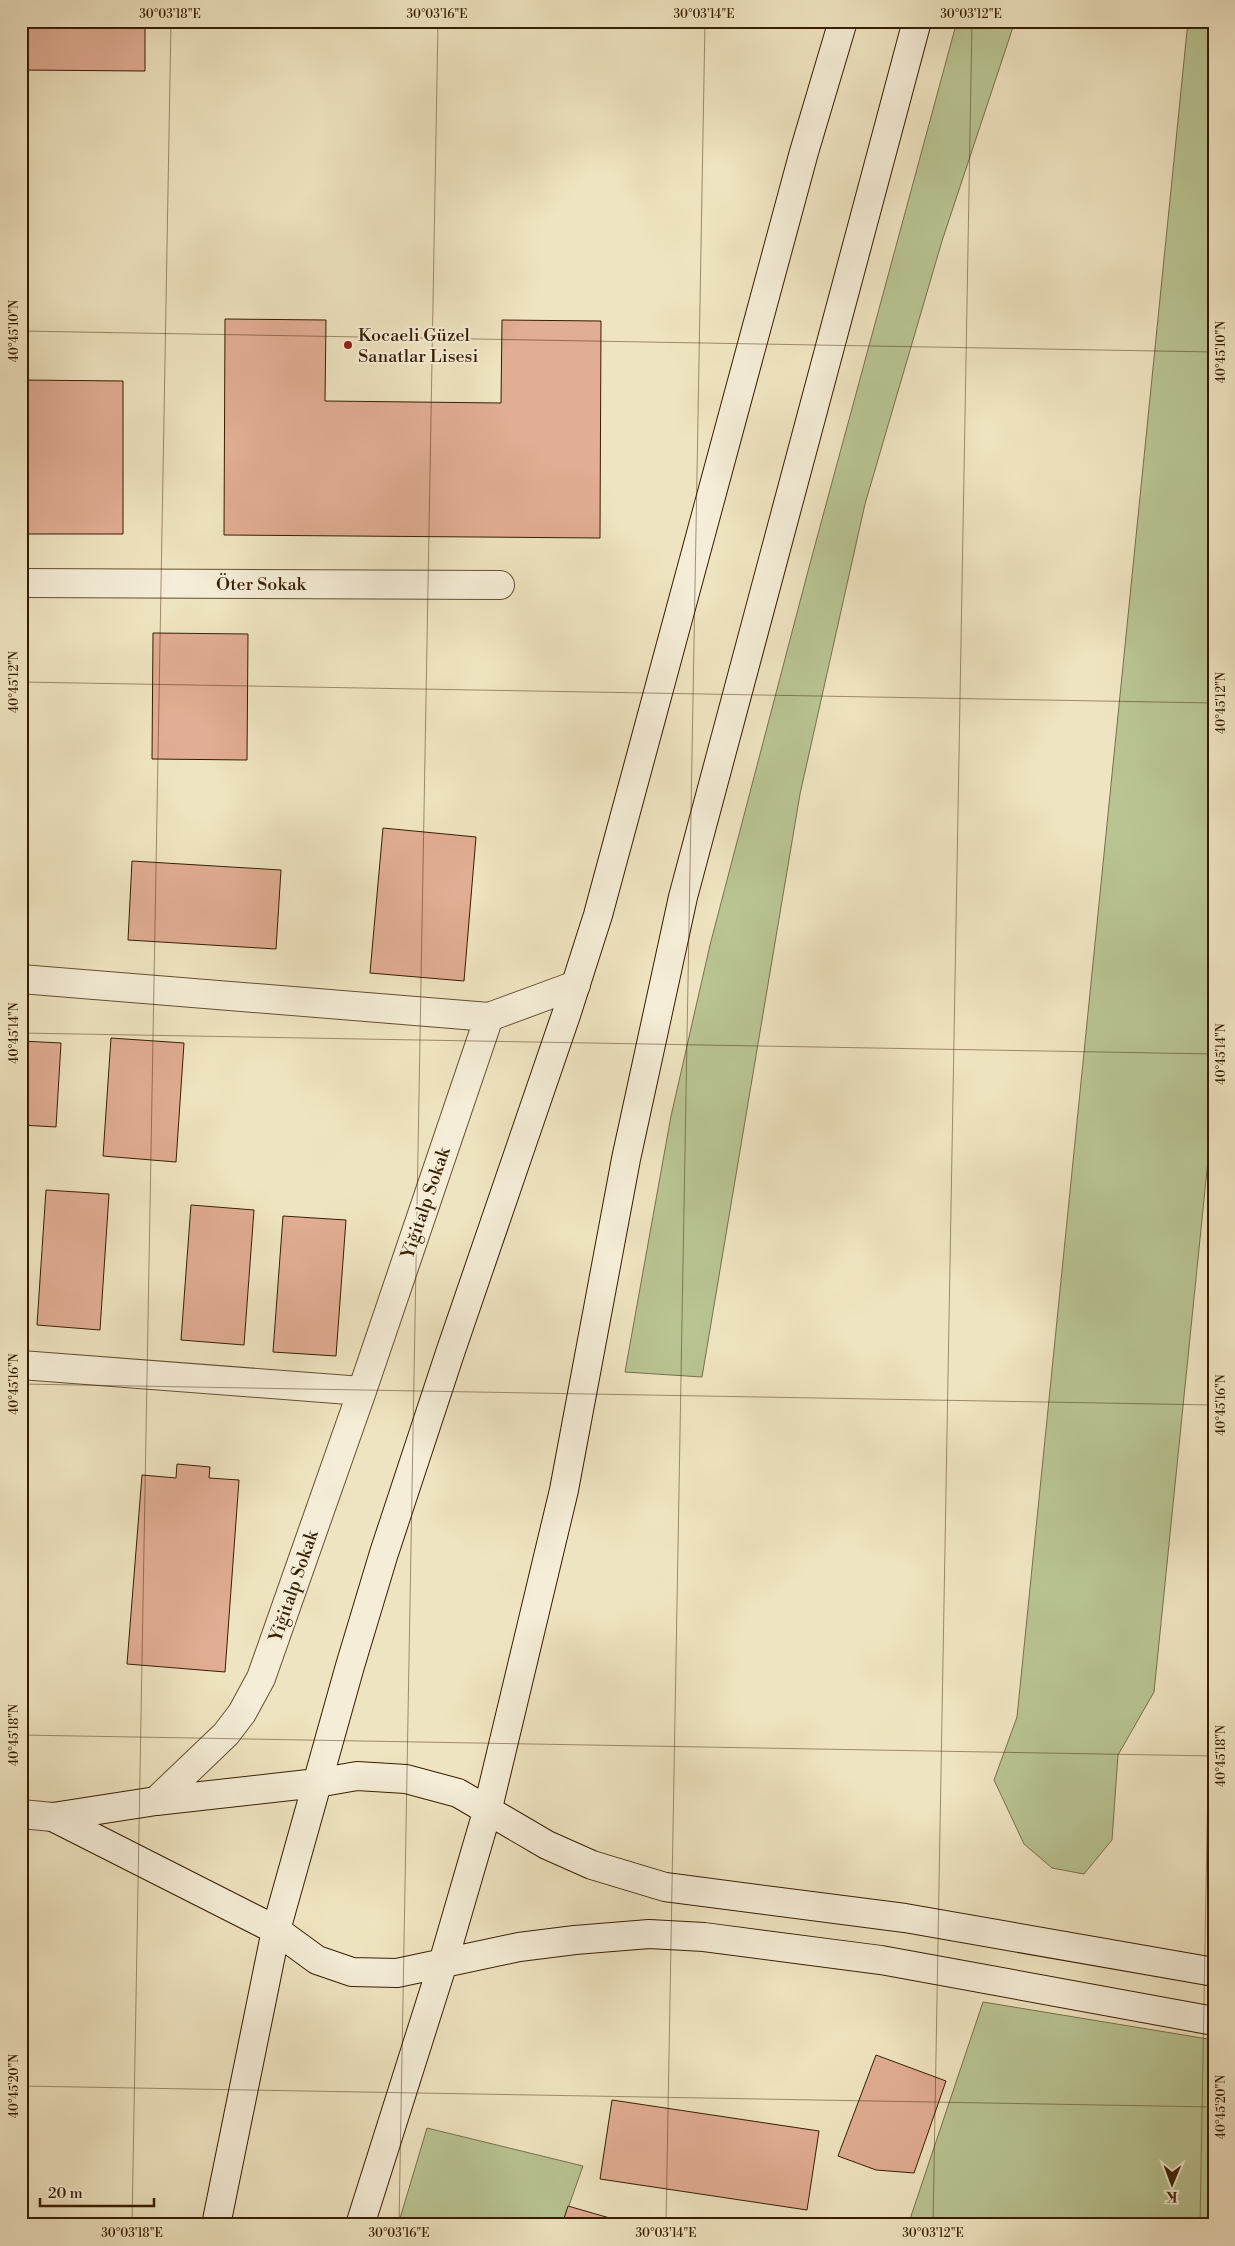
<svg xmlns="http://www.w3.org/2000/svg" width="1235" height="2246" viewBox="0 0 1235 2246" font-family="'Libre Bodoni',serif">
	<rect width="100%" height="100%" fill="#efe4c1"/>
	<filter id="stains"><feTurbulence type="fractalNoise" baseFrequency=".004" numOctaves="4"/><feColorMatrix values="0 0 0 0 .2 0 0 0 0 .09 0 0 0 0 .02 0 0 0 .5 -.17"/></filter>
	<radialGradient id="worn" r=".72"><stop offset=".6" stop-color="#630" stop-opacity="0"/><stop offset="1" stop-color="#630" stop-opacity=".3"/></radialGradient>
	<path fill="#b9c493" stroke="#78704a" d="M957,21H1015L942,241L865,504L800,794L702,1377L625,1372L671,1116L710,945L808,571Z
		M1188,21H1214V1101L1154,1692L1118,1755L1112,1840L1084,1874L1052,1868L1024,1844L994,1780L1017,1717Z
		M983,2002L1214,2040V2225H908Z
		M427,2128L583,2166L562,2225H398Z"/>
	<path fill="#e1ad94" stroke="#371d00" d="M21,21H145V71L21,70Z
		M225,319L326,320L325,401L501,403L502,320L601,321L600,538L224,535Z
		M21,380L123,381V534H21Z
		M153,633L248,634L247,760L152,759Z
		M383,828L476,837L464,981L370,973Z
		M132,861L281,870L276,949L128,940Z
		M111,1038L184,1043L176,1162L103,1156Z
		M21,1041L61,1043L56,1127L21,1125Z
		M46,1190L109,1194L100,1330L37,1325Z
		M191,1205L254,1210L244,1345L181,1340Z
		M283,1216L346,1220L336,1356L273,1352Z
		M177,1464L210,1467L209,1478L239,1480L225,1672L127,1664L142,1475L176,1478Z
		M876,2055L946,2081L914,2173L876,2170L838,2156Z
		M612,2100L819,2131L807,2210L600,2179Z
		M568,2206L634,2225H562Z"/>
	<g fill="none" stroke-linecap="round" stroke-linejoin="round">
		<g stroke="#654f30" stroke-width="30">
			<path id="street" d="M21,583L500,585
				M21,979L489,1017L362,1391L261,1678L242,1713L226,1734L156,1801
				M489,1017L576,985
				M21,1365L362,1391
				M21,1814L53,1817"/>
		</g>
		<g stroke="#371d00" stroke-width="30">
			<path id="secondary" d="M53,1817L276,1930L317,1960L352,1972L397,1973L519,1947L575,1940L649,1934L704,1937L881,1960L1214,2021
				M53,1817L156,1801L317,1783L357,1776L406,1779L458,1793L547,1845L592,1865L665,1887L905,1918L1214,1972
				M216,2225L276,1930L350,1666L384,1553L450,1353L566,1015L598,915L804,152L843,21
				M360,2225L443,1963L487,1812L564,1490L626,1159L683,897L917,21"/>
		</g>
		<use href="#street" stroke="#f5edd7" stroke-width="28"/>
		<use href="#secondary" stroke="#f5edd7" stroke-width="28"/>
	</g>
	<path fill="none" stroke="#371d00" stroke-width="1" stroke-opacity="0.45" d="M21,331L1214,352M21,682L1214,703M21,1033L1214,1054M21,1384L1214,1405M21,1735L1214,1756M21,2086L1214,2107M132,2225L171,21M399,2225L438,21M666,2225L705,21M933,2225L972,21M1200,2225L1214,1443"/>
	<circle fill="#8f2418" stroke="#f5edd7" stroke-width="2" cx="348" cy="345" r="5"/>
	<g text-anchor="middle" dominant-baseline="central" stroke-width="4" stroke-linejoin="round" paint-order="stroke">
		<g font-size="18" fill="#371d00" stroke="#f5edd7" text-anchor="start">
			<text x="358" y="335">Kocaeli Güzel<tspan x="358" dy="21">Sanatlar Lisesi</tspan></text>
		</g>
		<g font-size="18" fill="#371d00" stroke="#f5edd7">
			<text x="261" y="584">Öter Sokak</text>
			<text transform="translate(426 1203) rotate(-71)">Yiğitalp Sokak</text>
			<text transform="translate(294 1586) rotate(-71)">Yiğitalp Sokak</text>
		</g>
	</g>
	<rect width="1235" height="2246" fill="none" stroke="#efe4c1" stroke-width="55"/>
	<g transform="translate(1172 2184) rotate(181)" stroke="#f5edd7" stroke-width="4" paint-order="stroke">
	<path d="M0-4L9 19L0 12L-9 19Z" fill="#371d00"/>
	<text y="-8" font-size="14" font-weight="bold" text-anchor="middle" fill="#371d00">K</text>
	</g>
	<path d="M40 2198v8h114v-8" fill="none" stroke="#371d00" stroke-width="2.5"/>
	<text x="48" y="2198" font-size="15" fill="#371d00" stroke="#f5edd7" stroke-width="4" paint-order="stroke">20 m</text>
	<rect x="28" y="28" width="1180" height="2190" fill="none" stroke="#371d00" stroke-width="2"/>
	<g font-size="12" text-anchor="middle" fill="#371d00">
		<text x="170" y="18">30°03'18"E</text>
		<text x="437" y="18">30°03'16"E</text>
		<text x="704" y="18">30°03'14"E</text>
		<text x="971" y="18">30°03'12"E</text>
		<text transform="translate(14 331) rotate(-90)" y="4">40°45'10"N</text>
		<text transform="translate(1221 352) rotate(-90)" y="4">40°45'10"N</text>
		<text transform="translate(14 682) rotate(-90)" y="4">40°45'12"N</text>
		<text transform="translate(1221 703) rotate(-90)" y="4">40°45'12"N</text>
		<text transform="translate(14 1033) rotate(-90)" y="4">40°45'14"N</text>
		<text transform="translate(1221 1054) rotate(-90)" y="4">40°45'14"N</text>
		<text transform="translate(14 1384) rotate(-90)" y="4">40°45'16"N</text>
		<text transform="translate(1221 1405) rotate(-90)" y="4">40°45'16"N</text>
		<text transform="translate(14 1735) rotate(-90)" y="4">40°45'18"N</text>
		<text transform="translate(1221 1756) rotate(-90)" y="4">40°45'18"N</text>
		<text transform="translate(14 2086) rotate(-90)" y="4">40°45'20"N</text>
		<text transform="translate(1221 2107) rotate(-90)" y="4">40°45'20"N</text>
		<text x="132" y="2237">30°03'18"E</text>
		<text x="399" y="2237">30°03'16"E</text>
		<text x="666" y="2237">30°03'14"E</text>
		<text x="933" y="2237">30°03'12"E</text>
	</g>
	<rect width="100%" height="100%" filter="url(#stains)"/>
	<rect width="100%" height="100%" fill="url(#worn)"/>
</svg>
